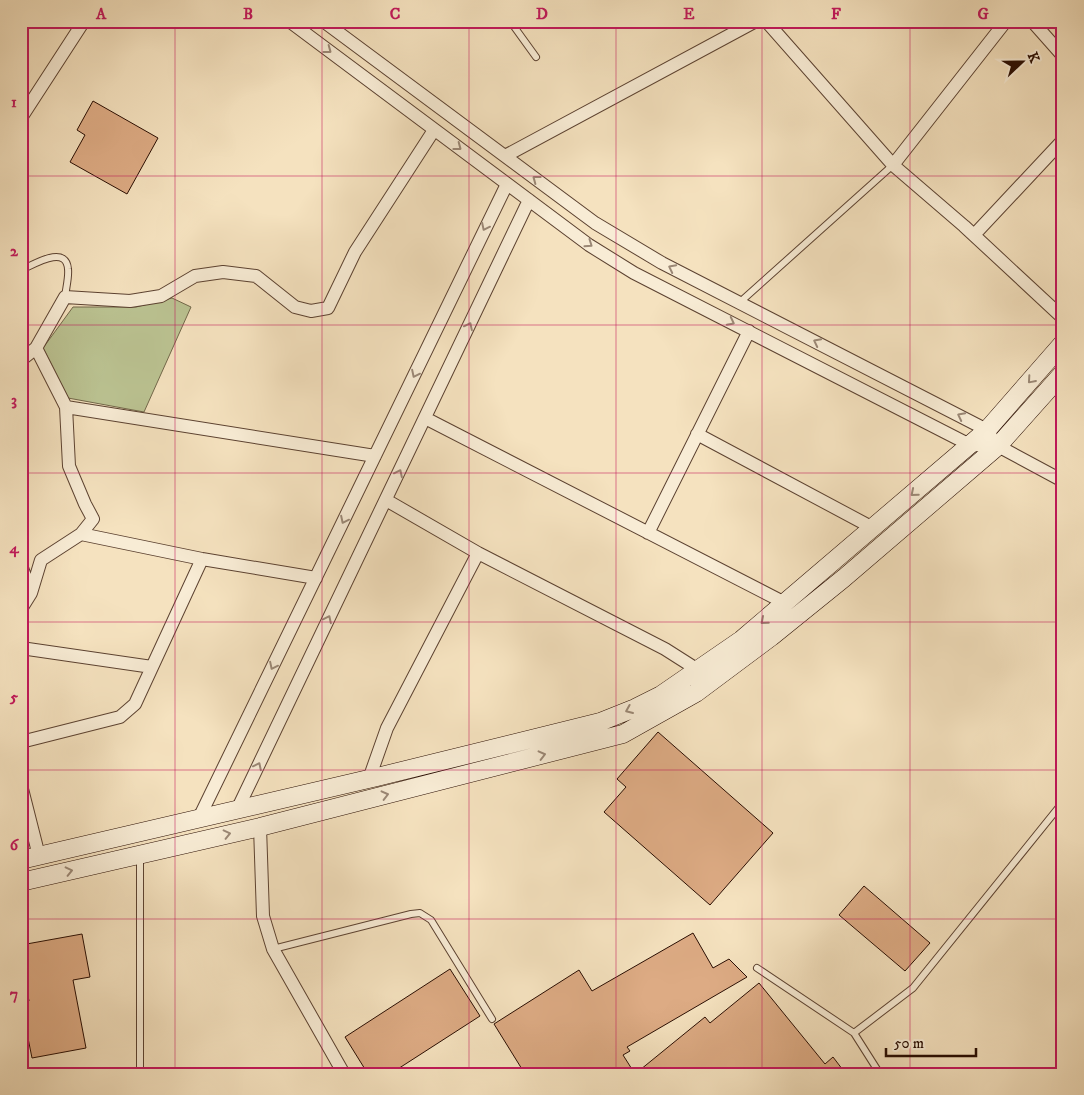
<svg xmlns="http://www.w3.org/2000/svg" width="1084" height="1095" viewBox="0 0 1084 1095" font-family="'IM FELL DW Pica',serif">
	<rect width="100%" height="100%" fill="#f5e2bf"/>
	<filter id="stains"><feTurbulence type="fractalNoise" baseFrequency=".004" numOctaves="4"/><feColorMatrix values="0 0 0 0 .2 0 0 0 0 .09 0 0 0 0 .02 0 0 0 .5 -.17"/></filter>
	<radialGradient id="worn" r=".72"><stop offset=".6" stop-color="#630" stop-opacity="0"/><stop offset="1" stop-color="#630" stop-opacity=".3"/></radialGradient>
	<path fill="#bbc392" stroke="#72684a" d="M172,298L191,307L144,412L68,398L43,348L73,307H136Z"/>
	<path fill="#ddab84" stroke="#290d02" d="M93,101L158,138L127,194L70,162L85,135L77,130Z
		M658,732L773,833L710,905L604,812L626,787L617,779Z
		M864,886L930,943L905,971L839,915Z
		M693,933L713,968L729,959L747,977L627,1047L630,1051L623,1055L635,1074H525L494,1024L579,970L592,991Z
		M82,934L90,977L73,980L86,1048L32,1058L21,1003L29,1001L21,959V945Z
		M450,969L480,1016L390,1074H368L345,1037Z
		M759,983L825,1064L833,1057L846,1074H635L705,1017L710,1023Z"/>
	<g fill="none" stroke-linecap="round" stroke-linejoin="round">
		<g stroke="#5c4231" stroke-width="8">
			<path id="lane" d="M510,21L536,57
				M21,270C33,265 66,244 68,269C69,277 66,288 65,297
				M739,303L893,165
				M273,949L411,914L420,913L431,920L492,1019
				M757,968L854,1033
				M140,1074V856
				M880,1074L854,1033L913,988L1063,802"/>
		</g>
		<g stroke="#5c4231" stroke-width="14">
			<path id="street" d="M289,21L589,245L634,273L970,445L998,446L1063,481
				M323,21L595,223L662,263L987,430L991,436
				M766,21L893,165L964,226L1063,318
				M1032,21L1063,56
				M21,118L84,21
				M505,156L756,21
				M893,165L1006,21
				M974,235L1063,140
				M21,360L36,348L65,297L130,301L161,296L195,276L223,272L256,276L295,307L311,311L328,308L355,252L434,130
				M66,407L375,456
				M425,418L785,603
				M697,434L873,528
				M386,500L478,553L665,649L698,670
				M648,533L749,331
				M81,534L202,559L316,578
				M21,565L31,593L21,609
				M31,593L41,560L81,534L93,519L85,504L69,466L66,407L36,348
				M21,648L152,667
				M21,742L120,717L135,704L202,559
				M369,779L387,728L478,553
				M21,785L39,856
				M237,810L529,200
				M199,818L507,184
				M260,827L263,916L273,949L344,1074"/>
		</g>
		<g stroke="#290d02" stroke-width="19">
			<path id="secondary" d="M21,860L377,777L600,722L635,708L661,695L741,640L987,430L1063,343
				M21,882L260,827L623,734L696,693L771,637L844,578L998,446L1063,373"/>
		</g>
		<use href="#lane" stroke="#f8ecd5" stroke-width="6"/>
		<use href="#street" stroke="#f8ecd5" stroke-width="12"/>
		<use href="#secondary" stroke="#f8ecd5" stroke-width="18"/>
	</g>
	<defs><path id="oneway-chevron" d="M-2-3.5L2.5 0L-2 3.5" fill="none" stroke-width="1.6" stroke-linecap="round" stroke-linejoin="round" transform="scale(1.25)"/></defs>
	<g stroke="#9b8876">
		<use href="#oneway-chevron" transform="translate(328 50) rotate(37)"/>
		<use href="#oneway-chevron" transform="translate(458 147) rotate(37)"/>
		<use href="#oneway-chevron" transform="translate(536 179) rotate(-143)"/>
		<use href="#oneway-chevron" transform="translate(485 227) rotate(116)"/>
		<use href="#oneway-chevron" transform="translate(589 244) rotate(35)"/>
		<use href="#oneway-chevron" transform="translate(672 268) rotate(-153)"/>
		<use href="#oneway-chevron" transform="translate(731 322) rotate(27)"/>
		<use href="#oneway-chevron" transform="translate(469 326) rotate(-64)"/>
		<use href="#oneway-chevron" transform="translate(817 342) rotate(-153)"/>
		<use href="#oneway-chevron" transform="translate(415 374) rotate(116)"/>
		<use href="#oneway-chevron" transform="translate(1031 380) rotate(131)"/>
		<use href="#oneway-chevron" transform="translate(961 416) rotate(-153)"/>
		<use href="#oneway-chevron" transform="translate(399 473) rotate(-64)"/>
		<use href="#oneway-chevron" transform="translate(914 493) rotate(140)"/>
		<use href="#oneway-chevron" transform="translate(344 520) rotate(116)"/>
		<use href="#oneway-chevron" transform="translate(328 619) rotate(-64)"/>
		<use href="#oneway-chevron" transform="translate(764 621) rotate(139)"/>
		<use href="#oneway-chevron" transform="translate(273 666) rotate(116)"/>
		<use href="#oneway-chevron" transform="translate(629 710) rotate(157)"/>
		<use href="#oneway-chevron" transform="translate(542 755) rotate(-14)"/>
		<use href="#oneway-chevron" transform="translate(258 766) rotate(-64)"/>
		<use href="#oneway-chevron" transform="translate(385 795) rotate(-14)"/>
		<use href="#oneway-chevron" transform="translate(227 834) rotate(-13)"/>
		<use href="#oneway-chevron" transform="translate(69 871) rotate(-13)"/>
	</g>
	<path fill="none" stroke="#c2185b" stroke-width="1" stroke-opacity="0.55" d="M175,21V1074M322,21V1074M469,21V1074M616,21V1074M762,21V1074M910,21V1074M21,176H1063M21,325H1063M21,473H1063M21,622H1063M21,770H1063M21,919H1063"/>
	<rect width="1084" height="1095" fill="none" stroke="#f5e2bf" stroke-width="55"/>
	<g transform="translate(1022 62) rotate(68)" stroke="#f8ecd5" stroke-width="4" paint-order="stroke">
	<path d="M0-4L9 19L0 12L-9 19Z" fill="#290d02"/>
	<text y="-8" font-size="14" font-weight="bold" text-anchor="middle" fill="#290d02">K</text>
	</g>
	<path d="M886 1048v8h90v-8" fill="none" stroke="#290d02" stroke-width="2.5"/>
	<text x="894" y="1048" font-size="15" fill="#290d02" stroke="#f8ecd5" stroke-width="4" paint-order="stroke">50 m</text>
	<rect x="28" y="28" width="1028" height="1040" fill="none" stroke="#c2185b" stroke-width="2"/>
	<g font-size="16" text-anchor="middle" font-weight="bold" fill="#c2185b">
		<text x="101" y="19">A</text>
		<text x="248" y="19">B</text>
		<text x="395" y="19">C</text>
		<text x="542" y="19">D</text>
		<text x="689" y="19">E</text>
		<text x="836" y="19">F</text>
		<text x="983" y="19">G</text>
		<text x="14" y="107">1</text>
		<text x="14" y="256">2</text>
		<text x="14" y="405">3</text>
		<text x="14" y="553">4</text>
		<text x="14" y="702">5</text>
		<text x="14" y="850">6</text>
		<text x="14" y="999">7</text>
	</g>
	<rect width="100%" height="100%" filter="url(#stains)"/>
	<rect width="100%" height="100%" fill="url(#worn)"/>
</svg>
